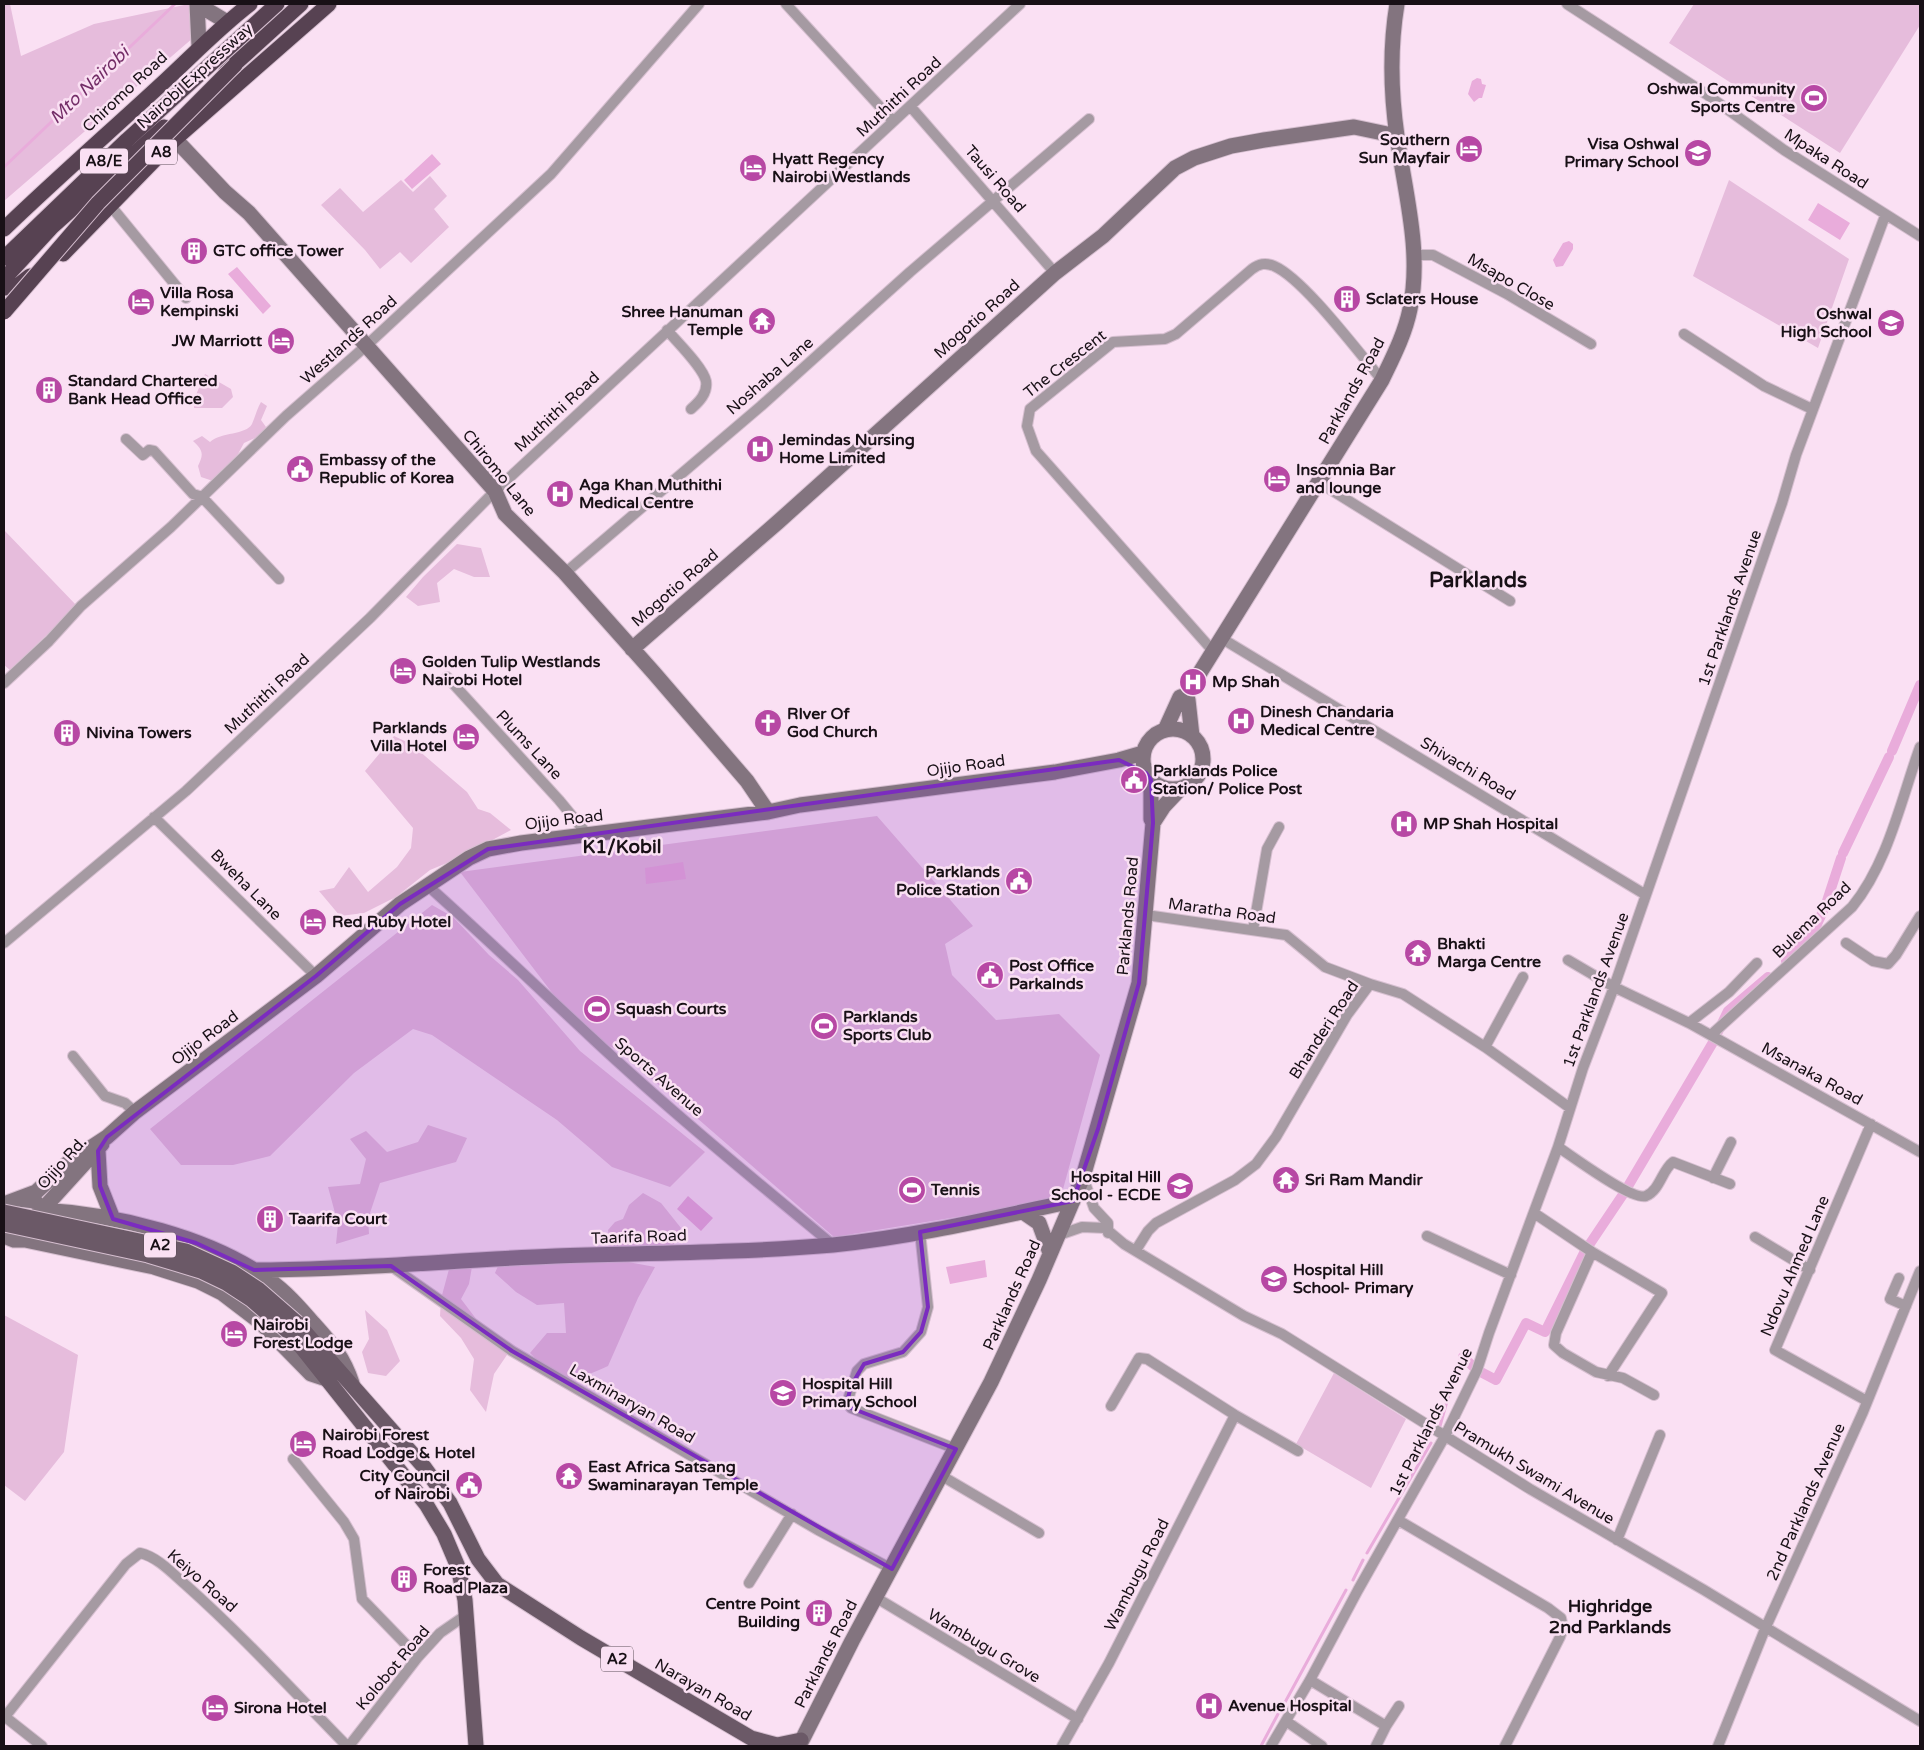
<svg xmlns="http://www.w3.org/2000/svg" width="1924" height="1750" viewBox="0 0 1924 1750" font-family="'Varela Round',sans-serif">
	<rect width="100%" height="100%" fill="#fae0f3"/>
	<path fill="#e6bcdc" d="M4,4H10L21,56L94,24L189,4L201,31L4,201Z
		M1694,4H1920V25L1840,153L1669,43Z
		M430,176L447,196L434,209L449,227L411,263L400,252L380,269L365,250L321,205L340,188L363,212L401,180L413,192Z
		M1729,180L1849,259L1818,348L1693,276Z
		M205,374L231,389L233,397L222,408H194L195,397Z
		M261,402L267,406L261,420L266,427L259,436L244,443L238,454L213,481L201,477L198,466C204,454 203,450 193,441L202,436L210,442C221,432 246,435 252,424C255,417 257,409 261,402Z
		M4,530L77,606L10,670L4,665Z
		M457,544L481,548L490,577H474L454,569L437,583L440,602L418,606L406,597L423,577Z
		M394,736L411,744L467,792L478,809L490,813L511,830L459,858L430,870L396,897L364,913L340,916L319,891L334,888L349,867L368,892L397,867L411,848L413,828L365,771Z
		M877,816L973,926L945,944L952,975L996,1020L1059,1014L1100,1055L1060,1200L834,1237L621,1052L582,1032L460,872Z
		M432,905L453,917L489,955L518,980L580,1051L705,1152L670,1187L612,1167L557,1120L432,1035L413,1029L354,1073L270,1156L233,1165H181L150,1129Z
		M428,1125L467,1138L456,1162L380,1183L368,1219L369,1234L336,1244L338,1224L328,1187L360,1184L366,1159L350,1139L366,1131L387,1152L418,1142Z
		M643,1193L661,1203L681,1228L673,1246L611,1249L608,1230L615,1222L623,1219L629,1205Z
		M504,1252H574L655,1267L638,1298L608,1366C567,1384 563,1387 530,1353L547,1333H566L564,1303L537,1305L516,1292L495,1273Z
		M474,1255L469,1284L461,1299L480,1324L511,1349L494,1374L486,1412L470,1390L474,1359L461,1338L440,1316L441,1299L452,1258Z
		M365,1310L387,1330L400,1361L386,1376L368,1373L362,1352L369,1339Z
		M4,1315L78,1355L64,1452L25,1501L4,1485Z
		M1334,1373L1406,1419L1371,1488L1296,1444Z"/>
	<path fill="#e9acdb" d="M1477,78L1481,79L1482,84L1486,85L1482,98H1479L1474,102L1468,94L1472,81Z
		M432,154L441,164L412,189L404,180Z
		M1818,203L1850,223L1840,240L1808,220Z
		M1569,241L1573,244V249L1563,266L1556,267L1553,260L1563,243Z
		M237,267L271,306L263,314L228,274Z
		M683,862L686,879L646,884L645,868Z
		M688,1196L713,1218L701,1231L677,1209Z
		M985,1260L987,1277L950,1284L946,1267Z"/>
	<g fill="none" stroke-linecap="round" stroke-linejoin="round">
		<path stroke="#e9acdb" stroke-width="3" d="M4,167L175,4
			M1440,1426L1451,1387L1463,1357
			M1367,1553L1431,1443
			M1353,1580L1363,1560
			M1283,1706L1346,1590
			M1261,1746L1278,1714"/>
		<path stroke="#e9acdb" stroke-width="10" d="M1892,751L1920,685
			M1843,853L1889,757
			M1786,961L1817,924L1825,907L1841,858
			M1463,1357L1477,1370L1496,1380L1526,1323L1545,1332L1585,1251L1624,1193L1712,1044L1728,1011L1768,977"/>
		<g stroke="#d6bfd0" stroke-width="12">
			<path id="street" d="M786,4L893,121
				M1567,4L1706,94L1784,150L1920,236
				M910,106L1055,273
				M110,205L186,298
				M1415,255H1433L1507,294L1591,344
				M667,330C677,342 703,367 706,381C708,393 699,402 691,409
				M1684,334L1764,386L1812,409
				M126,439L143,455L149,450L154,451L193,494L202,497L279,579
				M1320,483L1510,601
				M565,573L761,406L910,272L1089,119
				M1221,638L1646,895
				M1213,651L1036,451L1027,426L1030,409L1113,342L1165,339L1176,334L1252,269C1259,264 1265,262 1274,266C1304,279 1358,352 1382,380
				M447,677L559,800L587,834
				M4,683L49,641L81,606L171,527L286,416L367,345L551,174L699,4
				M154,817L316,976
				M427,885C483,935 536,986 591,1037C669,1110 751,1177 833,1245
				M1146,915L1286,935L1325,967L1370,984
				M1253,930L1267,849L1279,827
				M4,943L186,791L370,618L495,491L1020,4
				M1846,943L1873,961L1888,964L1896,955L1920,916
				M1568,960L1614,987L1689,1023L1729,992L1757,963
				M1689,1023L1920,1152
				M1711,1035L1852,907C1888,863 1901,800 1920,747
				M1485,1047L1523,977
				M73,1056L105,1096L125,1103L135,1112
				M1558,1147C1572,1156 1632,1201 1646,1196C1660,1190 1662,1170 1673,1162L1730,1184
				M1083,1177L1094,1208L1108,1223V1233
				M1713,1178L1731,1142
				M1534,1213L1592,1252L1662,1293L1608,1376
				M920,1232L928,1307L921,1332L903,1352L864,1364L857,1371L847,1403L851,1408L956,1449
				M1059,1235L1082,1227L1105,1228L1124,1244L1244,1316L1282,1334L1530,1489L1704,1590L1920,1721
				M1427,1236L1511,1275
				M1755,1237L1810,1270
				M1136,1250L1148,1231L1156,1223L1235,1180L1256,1164L1276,1137L1347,1015L1370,984L1403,994L1485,1047L1570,1108
				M1592,1252L1556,1333L1554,1345L1563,1353L1596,1372L1623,1378L1654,1395
				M391,1266L512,1351L818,1530L892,1569
				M1899,1278L1890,1299L1906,1306
				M1867,1401L1775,1350L1871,1124
				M1111,1406L1139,1358L1147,1359L1235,1415L1298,1451
				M293,1459L344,1522L354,1539L362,1599L418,1657
				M942,1476L1039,1533
				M1398,1520L1548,1608L1561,1618L1563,1628L1560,1637L1505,1746
				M1617,1540L1660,1435
				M749,1583L792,1514
				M875,1597L1078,1719
				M1310,1680L1386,1726L1376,1746
				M4,1716L42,1746
				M4,1718L126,1564L140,1553C158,1557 173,1574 187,1586C243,1636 294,1692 347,1746
				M1286,1721L1322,1746
				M1386,1726L1399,1706
				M349,1746L418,1657L440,1633L466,1615
				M1062,1746L1109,1663L1235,1415
				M1271,1746L1310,1680L1358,1590L1445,1436L1477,1370L1489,1333L1558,1147L1583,1068L1614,987L1782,503L1796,455L1885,216
				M1718,1746L1765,1629L1863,1412L1920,1271"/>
		</g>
		<g stroke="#d6bfd0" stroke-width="17">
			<path id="secondary" d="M197,4L199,46
				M197,4L227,22
				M175,139L225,192L249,213L495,491L505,514L565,573L654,673L747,781L768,812
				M632,649L778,522L1055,273L1103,236L1175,168L1194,158L1231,146L1264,140L1354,127L1397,136
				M1186,695L1188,700L1192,736
				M1143 759a30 30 0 1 1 60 0a30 30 0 1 1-60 0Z
				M1165,730L1180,697L1186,695L1382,380C1393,357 1405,334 1410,309C1422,252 1405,193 1397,136C1391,94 1390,46 1397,4
				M1153,823L1164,806L1181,788
				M98,1151L100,1186L113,1219
				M18,1199L35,1201L42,1210C114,1214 211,1237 269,1280C286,1292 299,1307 313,1323C331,1343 343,1356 352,1383
				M4,1204L36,1192L69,1162L107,1137L135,1112L316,976L400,904L469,858L488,849L521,843L768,812L800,805L1055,772L1119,760L1143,753
				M1023,1212L1039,1223L1050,1253
				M44,1215L42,1210L102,1144
				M4,1236L14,1240H25L154,1267L198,1281L222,1293L260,1322L311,1374L329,1380
				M254,1270C355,1270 455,1260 556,1256C648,1253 740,1253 833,1245C913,1237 993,1218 1073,1201
				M799,1746L852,1641L991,1382L1039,1280L1083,1177L1139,983L1153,823L1151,819V780"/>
		</g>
		<g stroke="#d6bfd0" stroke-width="17">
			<path id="primary" d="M297,1323L424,1467L450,1503L478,1559L497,1584L581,1638L751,1738L777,1745L801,1740
				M291,1334L426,1504L444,1534L458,1567L465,1600L476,1746"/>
		</g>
		<g stroke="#d6bfd0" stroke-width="17">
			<path id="highway" d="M226,72L301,4
				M4,229C57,178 112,130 166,80C194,54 220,27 250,4
				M63,254L175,139L329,4
				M4,258L127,140L277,4
				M4,279L52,227L164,127
				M4,288L16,287L30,276"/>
		</g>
		<use href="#street" stroke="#a59aa2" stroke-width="10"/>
		<use href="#secondary" stroke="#83747f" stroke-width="15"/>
		<use href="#primary" stroke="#6b5967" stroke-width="15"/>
		<use href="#highway" stroke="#574252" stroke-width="15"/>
		<g stroke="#d6bfd0" stroke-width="17" stroke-linecap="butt">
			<path id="primary-bridge" d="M4,1212L186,1251L232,1272L258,1289L297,1323
				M4,1224L148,1255L201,1271L226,1283L252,1300L291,1334"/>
		</g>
		<g stroke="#d6bfd0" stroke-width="17" stroke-linecap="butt">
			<path id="highway-bridge" d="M4,312L98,203L235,65"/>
		</g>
		<use href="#primary-bridge" stroke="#6b5967" stroke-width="15"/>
		<use href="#highway-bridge" stroke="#574252" stroke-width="15"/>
	</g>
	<path fill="#7b2cbf" fill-opacity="0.2" stroke="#7b2cbf" stroke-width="4" stroke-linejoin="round" d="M1119,760L1146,773L1151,780L1153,823L1139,983L1098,1129L1073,1201L920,1232L928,1307L921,1332L903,1352L864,1364L851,1386L846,1406L956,1449L892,1569L512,1351L391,1266L254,1270L196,1243L113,1219L100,1186L98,1151L107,1137L316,976L400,904L488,849Z"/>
	<defs>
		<g id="stadium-disc" transform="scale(1.4375)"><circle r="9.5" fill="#b748a4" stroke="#fae0f3"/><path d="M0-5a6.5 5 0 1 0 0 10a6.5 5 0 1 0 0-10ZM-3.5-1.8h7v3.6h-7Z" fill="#fff"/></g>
		<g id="hotel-disc" transform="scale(1.4375)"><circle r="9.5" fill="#b748a4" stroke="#fae0f3"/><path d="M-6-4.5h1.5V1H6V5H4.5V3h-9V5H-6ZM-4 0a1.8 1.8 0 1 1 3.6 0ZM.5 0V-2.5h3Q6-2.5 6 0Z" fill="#fff"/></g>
		<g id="school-disc" transform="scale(1.4375)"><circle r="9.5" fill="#b748a4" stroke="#fae0f3"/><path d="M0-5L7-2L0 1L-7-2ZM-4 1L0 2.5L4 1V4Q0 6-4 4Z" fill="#fff"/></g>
		<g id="building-disc" transform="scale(1.4375)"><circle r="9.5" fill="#b748a4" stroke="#fae0f3"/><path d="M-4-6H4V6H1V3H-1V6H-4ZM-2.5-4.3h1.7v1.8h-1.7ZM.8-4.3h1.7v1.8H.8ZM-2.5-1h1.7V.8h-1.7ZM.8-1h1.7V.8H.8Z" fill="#fff"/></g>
		<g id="temple-disc" transform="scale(1.4375)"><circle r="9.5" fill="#b748a4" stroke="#fae0f3"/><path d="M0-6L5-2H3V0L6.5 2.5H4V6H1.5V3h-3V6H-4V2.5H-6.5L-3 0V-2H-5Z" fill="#fff"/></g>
		<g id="hospital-disc" transform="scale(1.4375)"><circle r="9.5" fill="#b748a4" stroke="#fae0f3"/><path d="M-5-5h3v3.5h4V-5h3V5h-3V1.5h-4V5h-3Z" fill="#fff"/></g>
		<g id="civic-disc" transform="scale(1.4375)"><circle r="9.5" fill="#b748a4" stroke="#fae0f3"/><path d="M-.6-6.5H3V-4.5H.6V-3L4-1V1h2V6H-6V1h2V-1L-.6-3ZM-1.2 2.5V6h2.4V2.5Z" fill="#fff"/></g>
		<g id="church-disc" transform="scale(1.4375)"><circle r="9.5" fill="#b748a4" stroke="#fae0f3"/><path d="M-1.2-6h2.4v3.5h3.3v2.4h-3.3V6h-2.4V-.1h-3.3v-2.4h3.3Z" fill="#fff"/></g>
	</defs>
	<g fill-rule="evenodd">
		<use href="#stadium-disc" x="1814" y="98"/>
		<use href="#hotel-disc" x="1469" y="149"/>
		<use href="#school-disc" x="1698" y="153"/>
		<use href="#hotel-disc" x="753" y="168"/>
		<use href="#building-disc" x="194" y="251"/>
		<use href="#building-disc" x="1347" y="299"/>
		<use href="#hotel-disc" x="141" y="302"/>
		<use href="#temple-disc" x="762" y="321"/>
		<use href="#school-disc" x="1891" y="323"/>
		<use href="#hotel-disc" x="281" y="341"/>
		<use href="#building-disc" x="49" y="390"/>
		<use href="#hospital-disc" x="760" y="449"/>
		<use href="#civic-disc" x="300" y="469"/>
		<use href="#hotel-disc" x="1277" y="479"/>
		<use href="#hospital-disc" x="560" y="494"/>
		<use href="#hotel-disc" x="403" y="671"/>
		<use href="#hospital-disc" x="1193" y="682"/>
		<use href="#hospital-disc" x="1241" y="721"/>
		<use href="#church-disc" x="768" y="723"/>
		<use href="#building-disc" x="67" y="733"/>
		<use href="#hotel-disc" x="466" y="737"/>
		<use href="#civic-disc" x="1134" y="780"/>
		<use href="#hospital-disc" x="1404" y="824"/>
		<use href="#civic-disc" x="1019" y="881"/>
		<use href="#hotel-disc" x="313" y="922"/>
		<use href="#temple-disc" x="1418" y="953"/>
		<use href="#civic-disc" x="990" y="975"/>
		<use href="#stadium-disc" x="597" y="1009"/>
		<use href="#stadium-disc" x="824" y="1026"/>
		<use href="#temple-disc" x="1286" y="1180"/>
		<use href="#school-disc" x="1180" y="1186"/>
		<use href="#stadium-disc" x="912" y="1190"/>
		<use href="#building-disc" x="270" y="1219"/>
		<use href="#school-disc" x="1274" y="1279"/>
		<use href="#hotel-disc" x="234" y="1334"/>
		<use href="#school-disc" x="783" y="1393"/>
		<use href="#hotel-disc" x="303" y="1444"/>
		<use href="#temple-disc" x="569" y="1476"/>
		<use href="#civic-disc" x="469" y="1485"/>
		<use href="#building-disc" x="404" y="1579"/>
		<use href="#building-disc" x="819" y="1613"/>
		<use href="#hospital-disc" x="1209" y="1706"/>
		<use href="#hotel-disc" x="215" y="1708"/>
	</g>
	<g text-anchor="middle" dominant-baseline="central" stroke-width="5" stroke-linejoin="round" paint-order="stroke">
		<g fill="#fae0f3" stroke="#5c4e58" stroke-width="1">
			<rect x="145" y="139.5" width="32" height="25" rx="4"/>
			<rect x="80" y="148.5" width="48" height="25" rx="4"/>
			<rect x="144" y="1232.5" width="32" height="25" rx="4"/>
			<rect x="601" y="1646.5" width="32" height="25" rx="4"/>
		</g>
		<g font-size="15" font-weight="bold" fill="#181016">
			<text x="161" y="152">A8</text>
			<text x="104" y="161">A8/E</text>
			<text x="160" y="1245">A2</text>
			<text x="617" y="1659">A2</text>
		</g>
		<g font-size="16" fill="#181016" stroke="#fae0f3">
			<text transform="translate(195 76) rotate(-42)">Nairobi Expressway</text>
			<text transform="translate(125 92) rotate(-43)">Chiromo Road</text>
			<text transform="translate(899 97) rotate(-43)">Muthithi Road</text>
			<text transform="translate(1826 159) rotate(33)">Mpaka Road</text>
			<text transform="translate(995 179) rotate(49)">Tausi Road</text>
			<text transform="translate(1511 282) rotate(30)">Msapo Close</text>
			<text transform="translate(977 319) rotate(-42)">Mogotio Road</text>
			<text transform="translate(349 340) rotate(-42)">Westlands Road</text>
			<text transform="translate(1065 364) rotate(-38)">The Crescent</text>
			<text transform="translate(770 376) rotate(-41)">Noshaba Lane</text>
			<text transform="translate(1352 391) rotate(-61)">Parklands Road</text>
			<text transform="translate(557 412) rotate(-43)">Muthithi Road</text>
			<text transform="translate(499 473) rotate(51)">Chiromo Lane</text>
			<text transform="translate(675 588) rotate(-41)">Mogotio Road</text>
			<text transform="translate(1730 608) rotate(-71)">1st Parklands Avenue</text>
			<text transform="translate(267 694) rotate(-43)">Muthithi Road</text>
			<text transform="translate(529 745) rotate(47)">Plums Lane</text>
			<text transform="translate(966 766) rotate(-8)">Ojijo Road</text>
			<text transform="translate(1468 769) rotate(31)">Shivachi Road</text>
			<text transform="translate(564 820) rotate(-7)">Ojijo Road</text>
			<text transform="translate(246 885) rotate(45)">Bweha Lane</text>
			<text transform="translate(1222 911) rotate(8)">Maratha Road</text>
			<text transform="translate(1128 916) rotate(-85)">Parklands Road</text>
			<text transform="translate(1812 920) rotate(-44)">Bulema Road</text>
			<text transform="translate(1596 990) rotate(-70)">1st Parklands Avenue</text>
			<text transform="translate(1324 1030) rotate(-57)">Bhanderi Road</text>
			<text transform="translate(205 1038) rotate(-37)">Ojijo Road</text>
			<text transform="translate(1812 1074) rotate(29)">Msanaka Road</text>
			<text transform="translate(659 1077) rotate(41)">Sports Avenue</text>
			<text transform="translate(62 1163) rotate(-48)">Ojijo Rd.</text>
			<text transform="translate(639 1237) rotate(-2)">Taarifa Road</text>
			<text transform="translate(1795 1266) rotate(-67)">Ndovu Ahmed Lane</text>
			<text transform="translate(1012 1295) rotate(-66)">Parklands Road</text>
			<text transform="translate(632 1404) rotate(30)">Laxminaryan Road</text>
			<text transform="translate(1431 1422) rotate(-63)">1st Parklands Avenue</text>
			<text transform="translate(1534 1473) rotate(31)">Pramukh Swami Avenue</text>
			<text transform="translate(1806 1502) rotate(-66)">2nd Parklands Avenue</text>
			<text transform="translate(1137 1575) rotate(-63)">Wambugu Road</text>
			<text transform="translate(202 1581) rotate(41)">Keiyo Road</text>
			<text transform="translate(984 1646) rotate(31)">Wambugu Grove</text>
			<text transform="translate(826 1654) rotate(-63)">Parklands Road</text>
			<text transform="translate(393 1668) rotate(-50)">Kolobot Road</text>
			<text transform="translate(703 1690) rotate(30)">Narayan Road</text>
		</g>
		<g font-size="16" font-weight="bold" fill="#181016" stroke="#fae0f3" text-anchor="start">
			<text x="1795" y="89" text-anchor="end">Oshwal Community<tspan x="1795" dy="18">Sports Centre</tspan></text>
			<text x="1450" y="140" text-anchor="end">Southern<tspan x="1450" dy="18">Sun Mayfair</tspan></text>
			<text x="1679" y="144" text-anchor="end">Visa Oshwal<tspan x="1679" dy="18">Primary School</tspan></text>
			<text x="772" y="159">Hyatt Regency<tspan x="772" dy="18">Nairobi Westlands</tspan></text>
			<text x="213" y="251">GTC office Tower</text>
			<text x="160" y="293">Villa Rosa<tspan x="160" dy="18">Kempinski</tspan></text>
			<text x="1366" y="299">Sclaters House</text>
			<text x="743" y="312" text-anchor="end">Shree Hanuman<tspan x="743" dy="18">Temple</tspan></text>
			<text x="1872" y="314" text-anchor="end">Oshwal<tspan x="1872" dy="18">High School</tspan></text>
			<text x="262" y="341" text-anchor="end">JW Marriott</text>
			<text x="68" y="381">Standard Chartered<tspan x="68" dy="18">Bank Head Office</tspan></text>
			<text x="779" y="440">Jemindas Nursing<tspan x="779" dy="18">Home Limited</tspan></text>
			<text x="319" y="460">Embassy of the<tspan x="319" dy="18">Republic of Korea</tspan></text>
			<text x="1296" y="470">Insomnia Bar<tspan x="1296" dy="18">and lounge</tspan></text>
			<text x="579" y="485">Aga Khan Muthithi<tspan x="579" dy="18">Medical Centre</tspan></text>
			<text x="422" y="662">Golden Tulip Westlands<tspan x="422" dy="18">Nairobi Hotel</tspan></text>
			<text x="1212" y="682">Mp Shah</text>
			<text x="1260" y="712">Dinesh Chandaria<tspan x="1260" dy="18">Medical Centre</tspan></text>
			<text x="787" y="714">RIver Of<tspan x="787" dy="18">God Church</tspan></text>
			<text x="447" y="728" text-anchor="end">Parklands<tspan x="447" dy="18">Villa Hotel</tspan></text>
			<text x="86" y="733">Nivina Towers</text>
			<text x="1153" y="771">Parklands Police<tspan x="1153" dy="18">Station/ Police Post</tspan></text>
			<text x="1423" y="824">MP Shah Hospital</text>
			<text x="1000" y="872" text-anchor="end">Parklands<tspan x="1000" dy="18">Police Station</tspan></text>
			<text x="332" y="922">Red Ruby Hotel</text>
			<text x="1437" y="944">Bhakti<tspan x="1437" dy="18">Marga Centre</tspan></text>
			<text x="1009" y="966">Post Office<tspan x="1009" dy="18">Parkalnds</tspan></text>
			<text x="616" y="1009">Squash Courts</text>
			<text x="843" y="1017">Parklands<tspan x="843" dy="18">Sports Club</tspan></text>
			<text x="1161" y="1177" text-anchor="end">Hospital Hill<tspan x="1161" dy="18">School - ECDE</tspan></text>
			<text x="1305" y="1180">Sri Ram Mandir</text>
			<text x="931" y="1190">Tennis</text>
			<text x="289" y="1219">Taarifa Court</text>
			<text x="1293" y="1270">Hospital Hill<tspan x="1293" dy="18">School- Primary</tspan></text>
			<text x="253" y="1325">Nairobi<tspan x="253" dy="18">Forest Lodge</tspan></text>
			<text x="802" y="1384">Hospital Hill<tspan x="802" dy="18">Primary School</tspan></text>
			<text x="322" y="1435">Nairobi Forest<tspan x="322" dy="18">Road Lodge &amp; Hotel</tspan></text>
			<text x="588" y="1467">East Africa Satsang<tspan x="588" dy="18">Swaminarayan Temple</tspan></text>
			<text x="450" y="1476" text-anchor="end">City Council<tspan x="450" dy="18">of Nairobi</tspan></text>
			<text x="423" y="1570">Forest<tspan x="423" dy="18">Road Plaza</tspan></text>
			<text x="800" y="1604" text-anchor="end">Centre Point<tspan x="800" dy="18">Building</tspan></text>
			<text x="1228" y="1706">Avenue Hospital</text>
			<text x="234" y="1708">Sirona Hotel</text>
		</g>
		<g font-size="18" font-style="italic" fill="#732d67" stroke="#fae0f3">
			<text transform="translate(89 85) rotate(-44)">Mto Nairobi</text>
		</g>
		<g font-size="18" font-weight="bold" fill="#181016" stroke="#fae0f3">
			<text x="1610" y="1606">Highridge<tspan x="1610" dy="21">2nd Parklands</tspan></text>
		</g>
		<g font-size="19" font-weight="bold" fill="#181016" stroke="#fae0f3">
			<text x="622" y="847">K1/Kobil</text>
		</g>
		<g font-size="21" font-weight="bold" fill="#181016" stroke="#fae0f3">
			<text x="1478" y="580">Parklands</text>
		</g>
	</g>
	<rect width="1924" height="1750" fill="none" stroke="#181016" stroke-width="10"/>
</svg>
